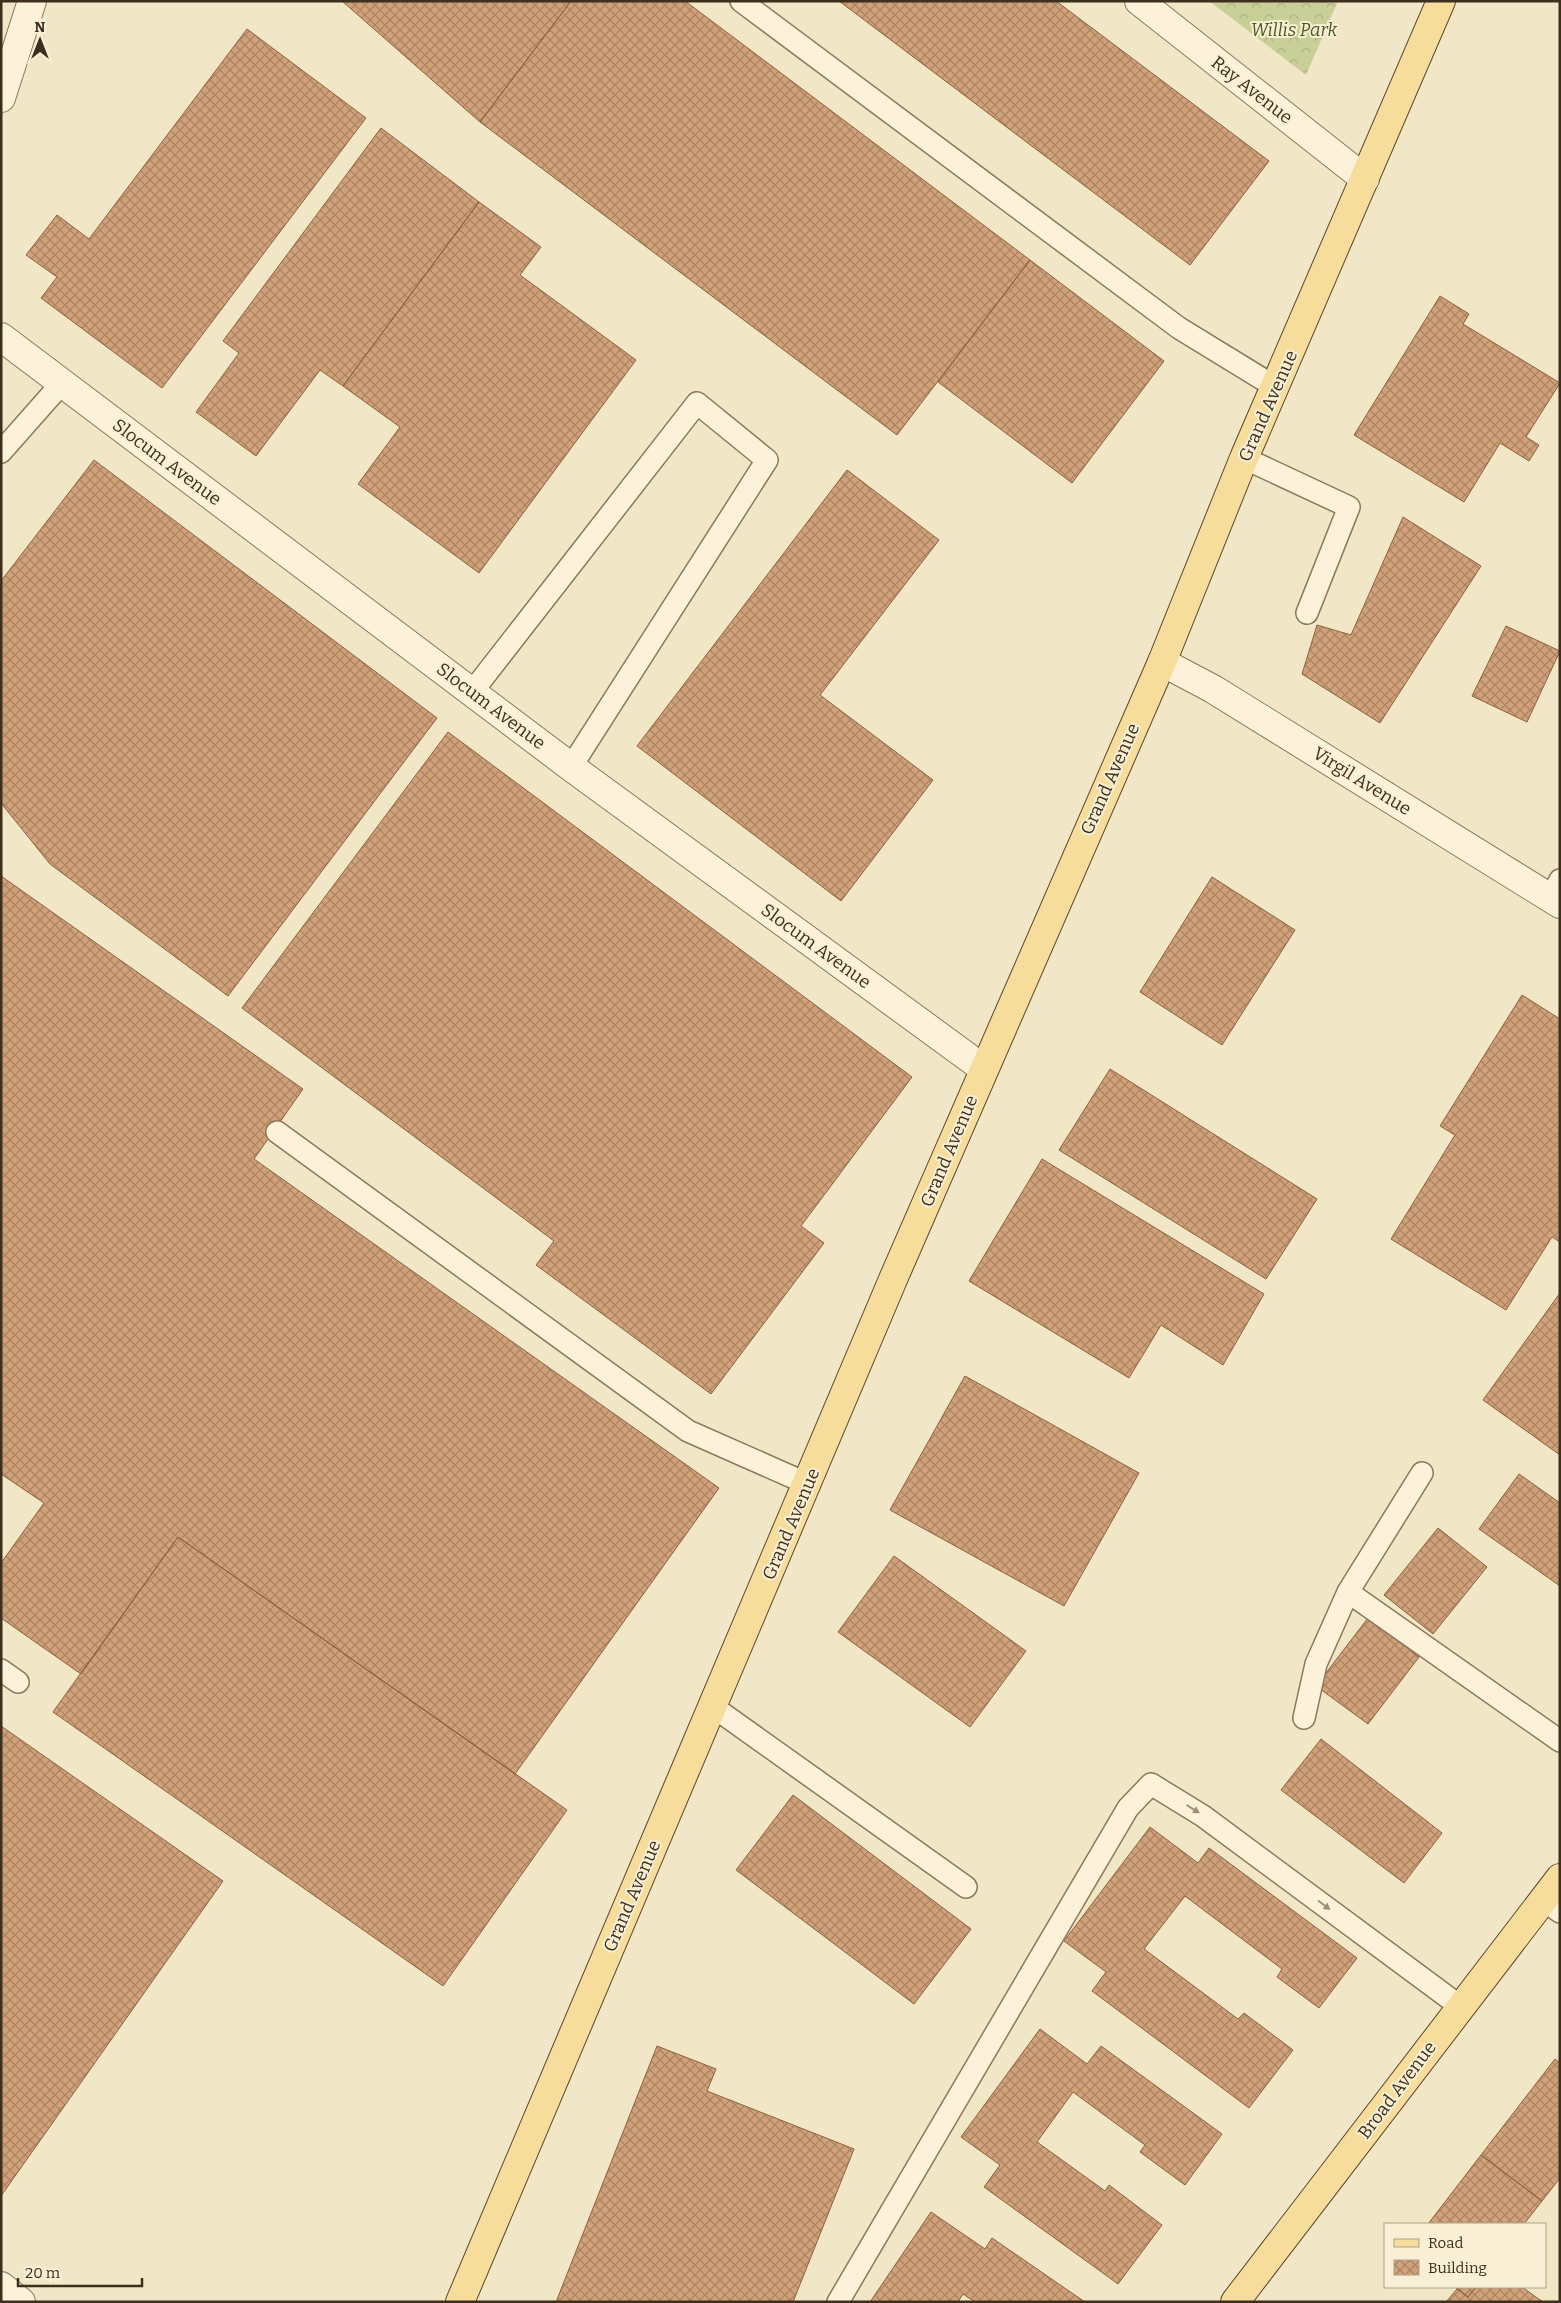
<svg xmlns="http://www.w3.org/2000/svg" width="1561" height="2303" viewBox="0 0 1561 2303" font-family="Bitter,serif">
	<defs>
		<pattern id="forest-crowns" width="20" height="18" patternUnits="userSpaceOnUse" patternTransform="scale(1.25)"><rect width="20" height="18" fill="#c8d098"/><path d="M2 6a3 3 0 1 1 6 0M12 15a3 3 0 1 1 6 0" fill="none" stroke="#adb383"/></pattern>
		<pattern id="building-cross-hatch" width="8" height="8" patternUnits="userSpaceOnUse" patternTransform="scale(1.25)"><rect width="8" height="8" fill="#d1a179"/><path d="M0 0l8 8M0 8l8-8" fill="none" stroke="#ab8463"/></pattern>
	</defs>
	<rect width="100%" height="100%" fill="#f1e6c5"/>
	<path fill="url(#forest-crowns)" d="M1209,1H1338L1306,75Z"/>
	<path fill="url(#building-cross-hatch)" stroke="#8e613e" d="M342,1H571L480,122Z
		M571,1H685L1030,260L897,435L480,122Z
		M839,1H1056L1269,161L1190,265Z
		M247,29L366,118L162,388L41,298L57,277L26,255L57,215L89,239Z
		M381,128L479,202L343,386L320,370L256,456L196,412L239,353L223,341Z
		M479,202L541,247L520,275L636,360L479,573L358,484L400,427L343,386Z
		M1030,260L1164,361L1072,483L938,382Z
		M1440,296L1469,314L1463,324L1560,383L1526,437L1539,445L1529,461L1500,443L1464,502L1354,435Z
		M94,460L437,718L228,996L50,864L1,803V581Z
		M847,470L939,540L820,695L933,780L841,901L637,746Z
		M1403,517L1481,566L1380,723L1302,674L1317,625L1351,635Z
		M1506,626L1560,651L1527,722L1472,696Z
		M448,732L912,1077L801,1226L824,1243L711,1394L536,1265L554,1241L242,1008Z
		M1,876L303,1089L254,1159L719,1488L515,1774L178,1537L81,1674L1,1618V1563L44,1503L1,1474Z
		M1212,877L1295,930L1222,1045L1140,992Z
		M1522,995L1560,1019V1242L1552,1237L1506,1310L1391,1239L1455,1135L1440,1126Z
		M1110,1069L1317,1199L1266,1279L1059,1150Z
		M1042,1159L1264,1294L1223,1365L1161,1325L1129,1378L969,1281Z
		M1560,1293V1455L1483,1400Z
		M965,1376L1139,1473L1064,1606L890,1510Z
		M1519,1474L1560,1503V1586L1479,1529Z
		M1438,1528L1487,1567L1433,1634L1384,1595Z
		M178,1537L567,1810L443,1986L53,1712Z
		M894,1556L1026,1651L970,1727L838,1632Z
		M1368,1618L1419,1657L1368,1724L1316,1686Z
		M1,1726L223,1881L1,2196Z
		M1321,1739L1442,1833L1404,1883L1281,1790Z
		M793,1795L971,1929L914,2004L736,1870Z
		M1150,1827L1198,1863L1209,1848L1357,1958L1319,2008L1277,1977L1282,1969L1185,1896L1144,1949L1238,2019L1244,2013L1293,2050L1249,2108L1092,1991L1106,1972L1064,1941Z
		M1040,2029L1087,2064L1101,2046L1222,2134L1185,2185L1140,2152L1145,2145L1073,2092L1037,2142L1105,2191L1109,2185L1162,2225L1118,2284L984,2187L1000,2165L961,2137Z
		M657,2046L716,2069L707,2091L854,2149L793,2302H556Z
		M1555,2059L1560,2063V2178L1542,2201L1481,2155Z
		M1481,2155L1542,2201L1524,2224H1428Z
		M931,2212L985,2249L992,2238L1085,2302H975L963,2294L958,2302H870Z
		M1455,2287H1476L1468,2297Z
		M1476,2287H1522L1543,2302H1446L1457,2289L1468,2297Z"/>
	<g fill="none" stroke-linecap="round" stroke-linejoin="round">
		<g stroke="#8e775a" stroke-width="24">
			<path id="service" d="M741,1L1179,328L1277,388
				M1,452L62,383
				M1244,458L1349,507L1307,613
				M472,692L697,403L767,460L571,767
				M1550,898L1560,880
				M277,1132L688,1431L808,1484
				M1422,1473L1348,1592L1560,1741
				M1,1670L18,1682
				M712,1706L966,1887
				M1304,1718L1316,1664L1348,1592
				M1543,1900L1560,1912
				M838,2302L1128,1808L1151,1784L1203,1816L1461,2007"/>
		</g>
		<g stroke="#8e775a" stroke-width="30">
			<path id="minor" d="M1139,1L1365,179
				M1,98L32,1
				M1,337L571,767L984,1069
				M1162,662L1213,689L1560,904
				M1,2286L21,2302"/>
		</g>
		<g stroke="#5b452e" stroke-width="30">
			<path id="primary" d="M460,2302L894,1277L1162,662L1244,458L1441,1
				M1235,2302L1560,1878"/>
		</g>
		<use href="#service" stroke="#fbf2d9" stroke-width="21"/>
		<use href="#minor" stroke="#fbf2d9" stroke-width="28"/>
		<use href="#primary" stroke="#f6dd9b" stroke-width="28"/>
	</g>
	<defs><path id="oneway-solid" d="M-6-.8H1V-3.2L6.5 0L1 3.2V.8H-6Z" transform="scale(1.25)"/></defs>
	<g fill="#9c907c">
		<use href="#oneway-solid" transform="translate(1193 1809) rotate(32)"/>
		<use href="#oneway-solid" transform="translate(1324 1905) rotate(37)"/>
	</g>
	<g text-anchor="middle" dominant-baseline="central" stroke-width="4" stroke-linejoin="round" paint-order="stroke">
		<g font-size="18" font-style="italic" fill="#4b5b24" stroke="#f8efd5">
			<text x="1294" y="30">Willis Park</text>
		</g>
		<g font-size="18" fill="#3d2e1e" stroke="#f8efd5">
			<text transform="translate(1252 90) rotate(38)">Ray Avenue</text>
			<text transform="translate(1268 406) rotate(-66)">Grand Avenue</text>
			<text transform="translate(167 462) rotate(37)">Slocum Avenue</text>
			<text transform="translate(491 706) rotate(37)">Slocum Avenue</text>
			<text transform="translate(1110 779) rotate(-66)">Grand Avenue</text>
			<text transform="translate(1362 781) rotate(32)">Virgil Avenue</text>
			<text transform="translate(816 946) rotate(36)">Slocum Avenue</text>
			<text transform="translate(949 1151) rotate(-67)">Grand Avenue</text>
			<text transform="translate(791 1524) rotate(-67)">Grand Avenue</text>
			<text transform="translate(632 1896) rotate(-67)">Grand Avenue</text>
			<text transform="translate(1397 2090) rotate(-53)">Broad Avenue</text>
		</g>
	</g>
	<rect width="1561" height="2303" fill="none" stroke="#3d2e1e" stroke-width="5"/>
	<rect x="1384" y="2223" width="162" height="65" fill="#f8efd5" stroke="#ada28c"/>
	<rect x="1394" y="2239" width="25" height="8" fill="#f6dd9b" stroke="#ada28c"/>
	<text x="1428" y="2248" font-size="15" fill="#3d2e1e">Road</text>
	<rect x="1394" y="2260" width="25" height="15" fill="url(#building-cross-hatch)" stroke="#ada28c"/>
	<text x="1428" y="2273" font-size="15" fill="#3d2e1e">Building</text>
	<g transform="translate(40 40)" stroke="#f8efd5" stroke-width="4" paint-order="stroke">
	<path d="M0-4L9 19L0 12L-9 19Z" fill="#3d2e1e"/>
	<text y="-8" font-size="14" font-weight="bold" text-anchor="middle" fill="#3d2e1e">N</text>
	</g>
	<path d="M18 2278v8h124v-8" fill="none" stroke="#3d2e1e" stroke-width="2.5"/>
	<text x="25" y="2278" font-size="15" fill="#3d2e1e" stroke="#f8efd5" stroke-width="4" paint-order="stroke">20 m</text>
</svg>
